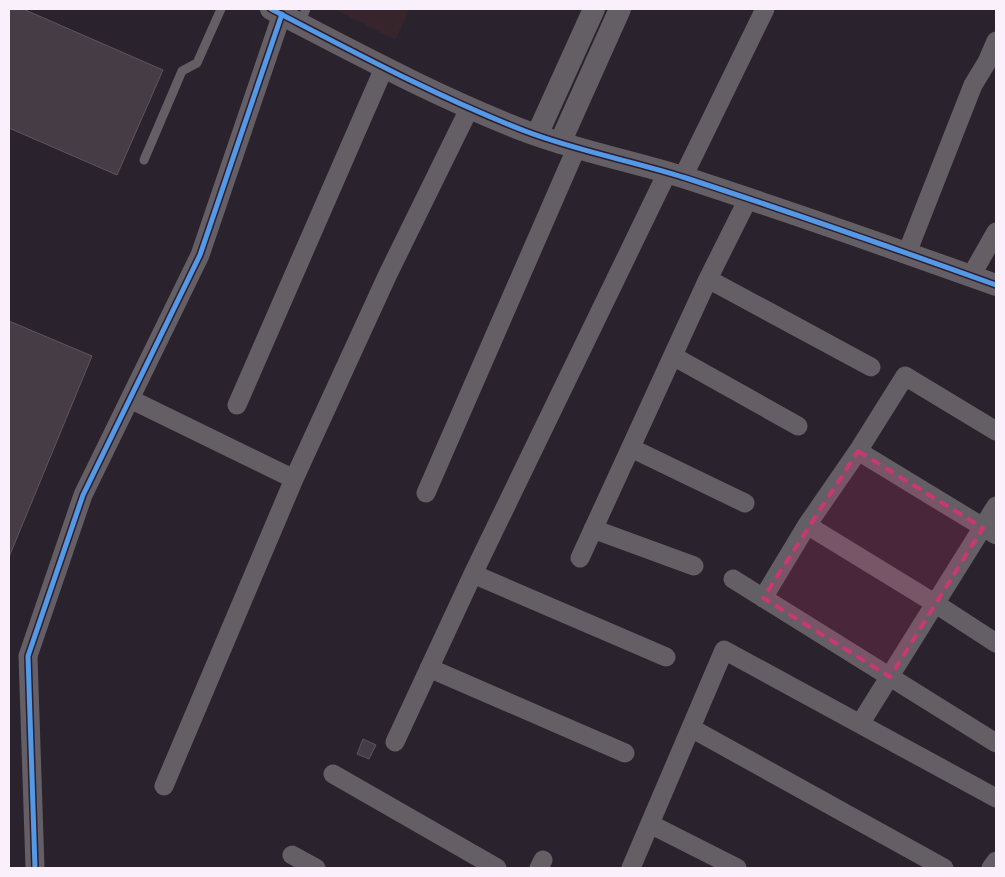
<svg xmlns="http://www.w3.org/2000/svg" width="1005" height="877" viewBox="0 0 1005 877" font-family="Jost,sans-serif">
	<rect width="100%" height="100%" fill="#2a222c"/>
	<path fill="#36252b" d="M334,9H410L395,40Z"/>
	<path fill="#463c45" stroke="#5e555d" d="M9,9H23L163,70L117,175L9,128Z
		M9,321L92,356L9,557Z
		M363,739L376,745L369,759L357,754Z"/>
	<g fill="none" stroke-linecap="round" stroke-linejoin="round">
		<path stroke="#645e65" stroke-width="9" d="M300,24L306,9
			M144,160L182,71L197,63L221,9"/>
		<path stroke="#645e65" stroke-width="19" d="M683,177L765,9
			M907,253L973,85L987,62L996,41
			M971,276L996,232
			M708,279L871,367
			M673,356L798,426
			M130,399L294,479L164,786
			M237,405L384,68
			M631,448L745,503
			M858,451L996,535
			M294,479L388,274L469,109
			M426,493L576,149
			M807,525L936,604L996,643
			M593,529L694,566
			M580,558L708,279L748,199
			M473,574L666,657
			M733,579L996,743
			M763,598L807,525L858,451L905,376L996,431
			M429,668L625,753
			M860,724L996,506
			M691,728L944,868
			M395,742L473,574L667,173
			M333,774L497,868
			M650,824L737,868
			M292,855L316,868
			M35,868L28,656L83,495L200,255L282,14
			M539,868L543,860
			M631,868L724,650L996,798
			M991,868L996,861"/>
		<path stroke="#645e65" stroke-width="22" d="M271,9C354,52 437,97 525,131C577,151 633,161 686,178C790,212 893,248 996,285
			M537,135L594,9
			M560,143L620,9"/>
		<g stroke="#2d1e30" stroke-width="8">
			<path id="cycleway" d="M271,9C354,52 437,97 525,131C577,151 633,161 686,178C790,212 893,248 996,285
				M35,868L28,656L83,495L200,255L282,14"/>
		</g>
		<use href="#cycleway" stroke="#5399e6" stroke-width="5"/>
	</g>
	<path fill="#ca3873" fill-opacity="0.2" stroke="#ca3873" stroke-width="4" stroke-dasharray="10 6" stroke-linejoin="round" d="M858,451L983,528L890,677L763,598Z"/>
	<rect width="1005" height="877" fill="none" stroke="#faf0fc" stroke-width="20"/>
</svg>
